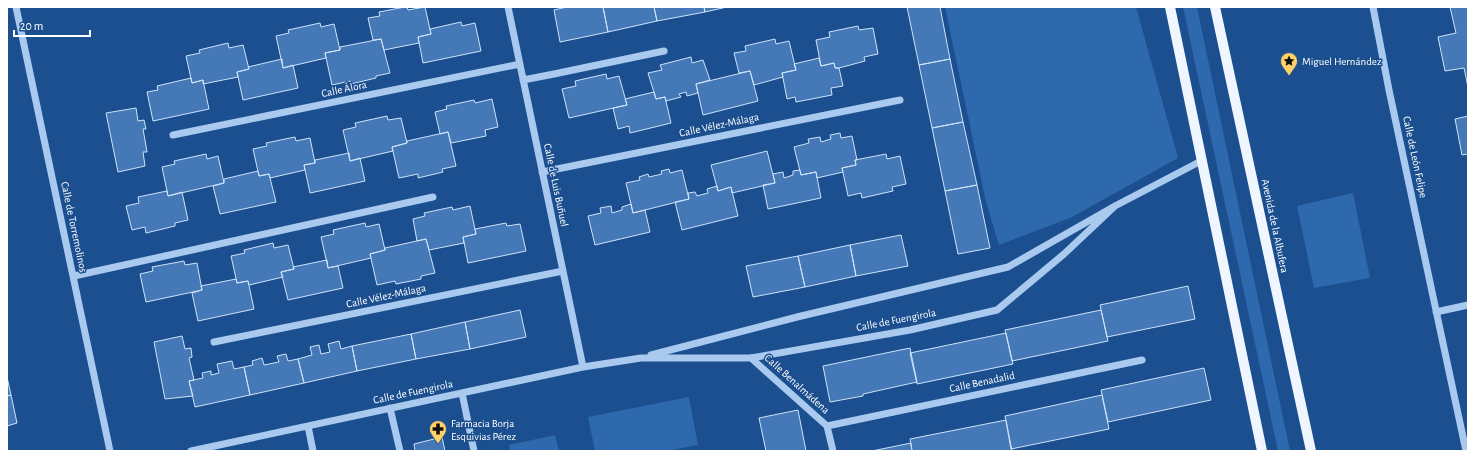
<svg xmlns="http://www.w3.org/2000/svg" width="1475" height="458" viewBox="0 0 1475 458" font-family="'Alegreya Sans',sans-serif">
	<rect width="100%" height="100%" fill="#1b4f8f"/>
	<path fill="#2e69ad" d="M945,7H1136L1178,158L1072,217L999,245L986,202Z
		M1183,7H1197L1290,451H1278Z
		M1353,193L1370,278L1314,288L1297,206Z
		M689,397L698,445L667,451H595L588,417Z
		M555,435L559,451H510L509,445Z"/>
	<path fill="#4478b7" stroke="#cfe3fa" d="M405,7H407L408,10L425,7L431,34L418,37L419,43L384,50L381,39L373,40L368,18L380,16L379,12Z
		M567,7H603L608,32L560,42L554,10Z
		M603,7H654L657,21L608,32Z
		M654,7H704L705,12L657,21Z
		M704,7H727L705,12Z
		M907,7H940L950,59L919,65Z
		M1450,7H1468V87L1464,68L1445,71L1438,37L1456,33Z
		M461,22L462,26L475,23L481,51L423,63L418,37L431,34L430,29Z
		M320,23L321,27L334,24L340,50L325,53L326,58L283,68L276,36L289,33L288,30Z
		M858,26L859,30L873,28L878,54L864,57L865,61L839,68H835L834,63L821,66L816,40L830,37L829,32Z
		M381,39L390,73L376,76V78L351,84L350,81L332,85L325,53L340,50V47Z
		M775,39L776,44L789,41L796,70L782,73L783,77L754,85L750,71L739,73L734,53L746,51L745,46Z
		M228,43L229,48L243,45L249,69L237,72L238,77L203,84V80L192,83L186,56L200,53L199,50Z
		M691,57L692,63L703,60L710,80L696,84L698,93L687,96L686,92L679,94L681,97L666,101L665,97L656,99L648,73L662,70L660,65Z
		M819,58L821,66L834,63L835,68H839L843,86L831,88L832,95L796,102L795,97L787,99L782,73L796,70L794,64Z
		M282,59L283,68L293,65L298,88L243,100L237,72L249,69L248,67Z
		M950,59L963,122L932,128L919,65Z
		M750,71L758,101L703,115L696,84Z
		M606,74L607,79L619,76L627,105L569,118L562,89L576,86L575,81Z
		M191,78L192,83L203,80L209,109L153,121L147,92L158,90L157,86Z
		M654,92L656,99L665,97L671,123L630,133L629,126L618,129L613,108L627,105L625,99Z
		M492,99L498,127L485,130L486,136L451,143L448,132L440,134L435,112L447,109L446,106L474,100L475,103Z
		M136,108L138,121L144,120L146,129H143L147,152H143L145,166L118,172L106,113Z
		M387,116L388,120L401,118L407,143L392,147L393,151L350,161L343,130L356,127L355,123Z
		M1468,116V154L1462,155L1455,119Z
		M963,122L977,185L945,191L932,128Z
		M448,132L456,166L442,169L443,172L418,178V174L399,178L392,147L407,143V141Z
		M840,133L841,138L852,136L857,160H855L856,165L842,168L843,172L817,178L816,172L801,175L794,147L809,143L808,139L820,137L821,142L831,139L830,135Z
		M295,137L296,141L310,138L315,163L304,165L305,170L270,178L269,174L259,176L253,149L267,146L266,143Z
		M767,151L775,183L732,193L731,187L718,191L711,165Z
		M349,153L350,161L360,158L365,181L310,193L304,165L315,163V160Z
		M206,154L207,159L218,156L224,183L168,196L162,167L175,164L174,161Z
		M886,154L887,159L900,156L906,184L892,187L893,191L862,198L861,193L848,196L842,168L856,165L855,160Z
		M669,169L670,173L682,170L689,199L633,213L626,183L640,180L639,177L648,174L649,177L662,174L661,171Z
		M800,170L801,175L816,172L821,198L768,209L763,185L775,183L773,174L783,172L784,178L793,175V171Z
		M258,171L259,176L269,174L276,202L220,214L213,186L224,183V179Z
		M977,185L990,248L958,254L945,191Z
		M717,186L718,191L731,187L738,216L682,230L675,202L689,199L688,193L695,192L697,196L708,193L707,189Z
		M167,191L168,196L182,192L188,220L175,223V226L146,233L145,227L132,230L126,206L139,203L138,197Z
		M631,204L633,213L645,210L650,232L595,245L588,216L601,213L600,208L611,206L612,213L622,210V207Z
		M470,206L476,234L463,237L464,243L429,250L426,239L417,241L413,219L425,216L424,213L452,207L453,210Z
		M365,223L366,227L379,224L385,250L370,254L371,258L328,268L321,237L334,234L333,230Z
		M506,223L507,226L520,224L526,251L468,263L463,237L476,234L475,229Z
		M901,235L908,266L856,276L850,245Z
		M426,239L435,273L421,276V279L396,284L395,281L377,285L370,254L385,250V248Z
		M273,243L274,248L288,245L294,269L281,272L283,277L249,285L248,281L237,283L231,256L245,253L244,250Z
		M850,245L856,276L805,287L798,256Z
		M798,256L805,287L753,297L746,266Z
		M327,260L328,268L338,266L343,288L288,300L281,272L294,269L293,267Z
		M184,261L185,265L197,263L202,290L146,302L140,274L153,271L152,267Z
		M236,279L237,283L248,281L254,309L198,321L192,293L202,290L201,286Z
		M1188,286L1195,319L1107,337L1100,305Z
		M520,310L526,337L470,349L465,322Z
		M1101,310L1108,341L1012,361L1005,330Z
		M465,322L470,349L416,359L411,334Z
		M1006,333L1013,364L917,384L910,353Z
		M411,334L416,359L357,371L352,346Z
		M182,336L185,349L191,348L192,357L189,358L194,380L189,381L193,396L165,399L154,342Z
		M339,341L341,349L352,346L357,371L304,383L298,359L312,355L310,347L319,345L321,354L330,352L328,344Z
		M910,348L917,382L863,394V396L830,402L823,366Z
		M286,354L288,361L298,359L304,383L250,395L244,367L253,365L252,361L262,358L264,365L279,362L277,356Z
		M232,361L234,369L244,367L250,395L195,407L189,381L203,378L202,373L211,371V375L219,373L217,364Z
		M1204,368L1211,400L1108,422L1101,390Z
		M7,377L11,395L7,396Z
		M11,395L17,423L7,426V396Z
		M1102,395L1109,429L1011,449L1005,416Z
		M798,410L806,451H766L759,418Z
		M1006,420L1012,451H912L910,439Z
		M442,437L445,451H415L414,444Z
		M911,443L912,451H872Z"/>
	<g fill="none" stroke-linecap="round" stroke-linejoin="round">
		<path stroke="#a9c9ee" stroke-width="7" d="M16,7L110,451
			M508,7L583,367
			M1373,7L1389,90L1466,451
			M523,80L554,74L664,51
			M173,135L520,64
			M542,172L900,100
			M74,276L433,197
			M1436,312L1468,305
			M214,342L563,271
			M651,355L797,317L1008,267L1115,206L1201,161
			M751,358L827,426L833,451
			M462,393L474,451
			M390,408L400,451
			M308,426L313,451
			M827,426L1142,360
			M191,451L583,367L641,358H751L910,330L997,310L1064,254L1115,206"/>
		<path stroke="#f0f6ff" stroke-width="10" d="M1170,7L1262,451
			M1215,7L1311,451"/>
	</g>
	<defs>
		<g id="sight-pin" transform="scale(0.9)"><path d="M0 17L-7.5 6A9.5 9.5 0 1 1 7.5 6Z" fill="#ffd166" stroke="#1b4f8f"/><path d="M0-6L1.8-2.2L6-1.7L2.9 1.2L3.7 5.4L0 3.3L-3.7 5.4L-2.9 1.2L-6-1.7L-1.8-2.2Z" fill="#111"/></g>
		<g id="pharmacy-pin" transform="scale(0.9)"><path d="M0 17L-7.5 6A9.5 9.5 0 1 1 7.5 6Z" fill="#ffd166" stroke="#1b4f8f"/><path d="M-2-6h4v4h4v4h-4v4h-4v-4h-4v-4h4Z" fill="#111"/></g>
	</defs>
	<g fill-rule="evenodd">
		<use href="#sight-pin" x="1289" y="61"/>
		<use href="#pharmacy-pin" x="438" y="429"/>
	</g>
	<g text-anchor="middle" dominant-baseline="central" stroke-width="3" stroke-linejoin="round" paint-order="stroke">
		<g font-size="11" fill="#fff" stroke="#1b4f8f" text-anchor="start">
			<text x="1302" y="61">Miguel Hernández</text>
			<text x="451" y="423">Farmacia Borja<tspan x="451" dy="13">Esquivias Pérez</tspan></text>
		</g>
		<g font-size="11" fill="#fff" stroke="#1b4f8f">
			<text transform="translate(344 89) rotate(-12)">Calle Álora</text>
			<text transform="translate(719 125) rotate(-12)">Calle Vélez-Málaga</text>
			<text transform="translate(1415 157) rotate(78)">Calle de León Felipe</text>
			<text transform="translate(556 185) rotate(78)">Calle de Luis Buñuel</text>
			<text transform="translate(1275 226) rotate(78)">Avenida de la Albufera</text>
			<text transform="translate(74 227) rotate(78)">Calle de Torremolinos</text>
			<text transform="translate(386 296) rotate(-12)">Calle Vélez-Málaga</text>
			<text transform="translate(896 320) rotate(-11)">Calle de Fuengirola</text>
			<text transform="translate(982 382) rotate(-12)">Calle Benadalid</text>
			<text transform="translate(797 384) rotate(42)">Calle Benalmádena</text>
			<text transform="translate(413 392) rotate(-12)">Calle de Fuengirola</text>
		</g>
	</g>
	<rect width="1475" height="458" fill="none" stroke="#ffffff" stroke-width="16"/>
	<path d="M14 30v6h76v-6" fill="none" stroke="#ffffff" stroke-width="2"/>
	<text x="20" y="30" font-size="12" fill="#ffffff" stroke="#1b4f8f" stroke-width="3" paint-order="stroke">20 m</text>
</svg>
